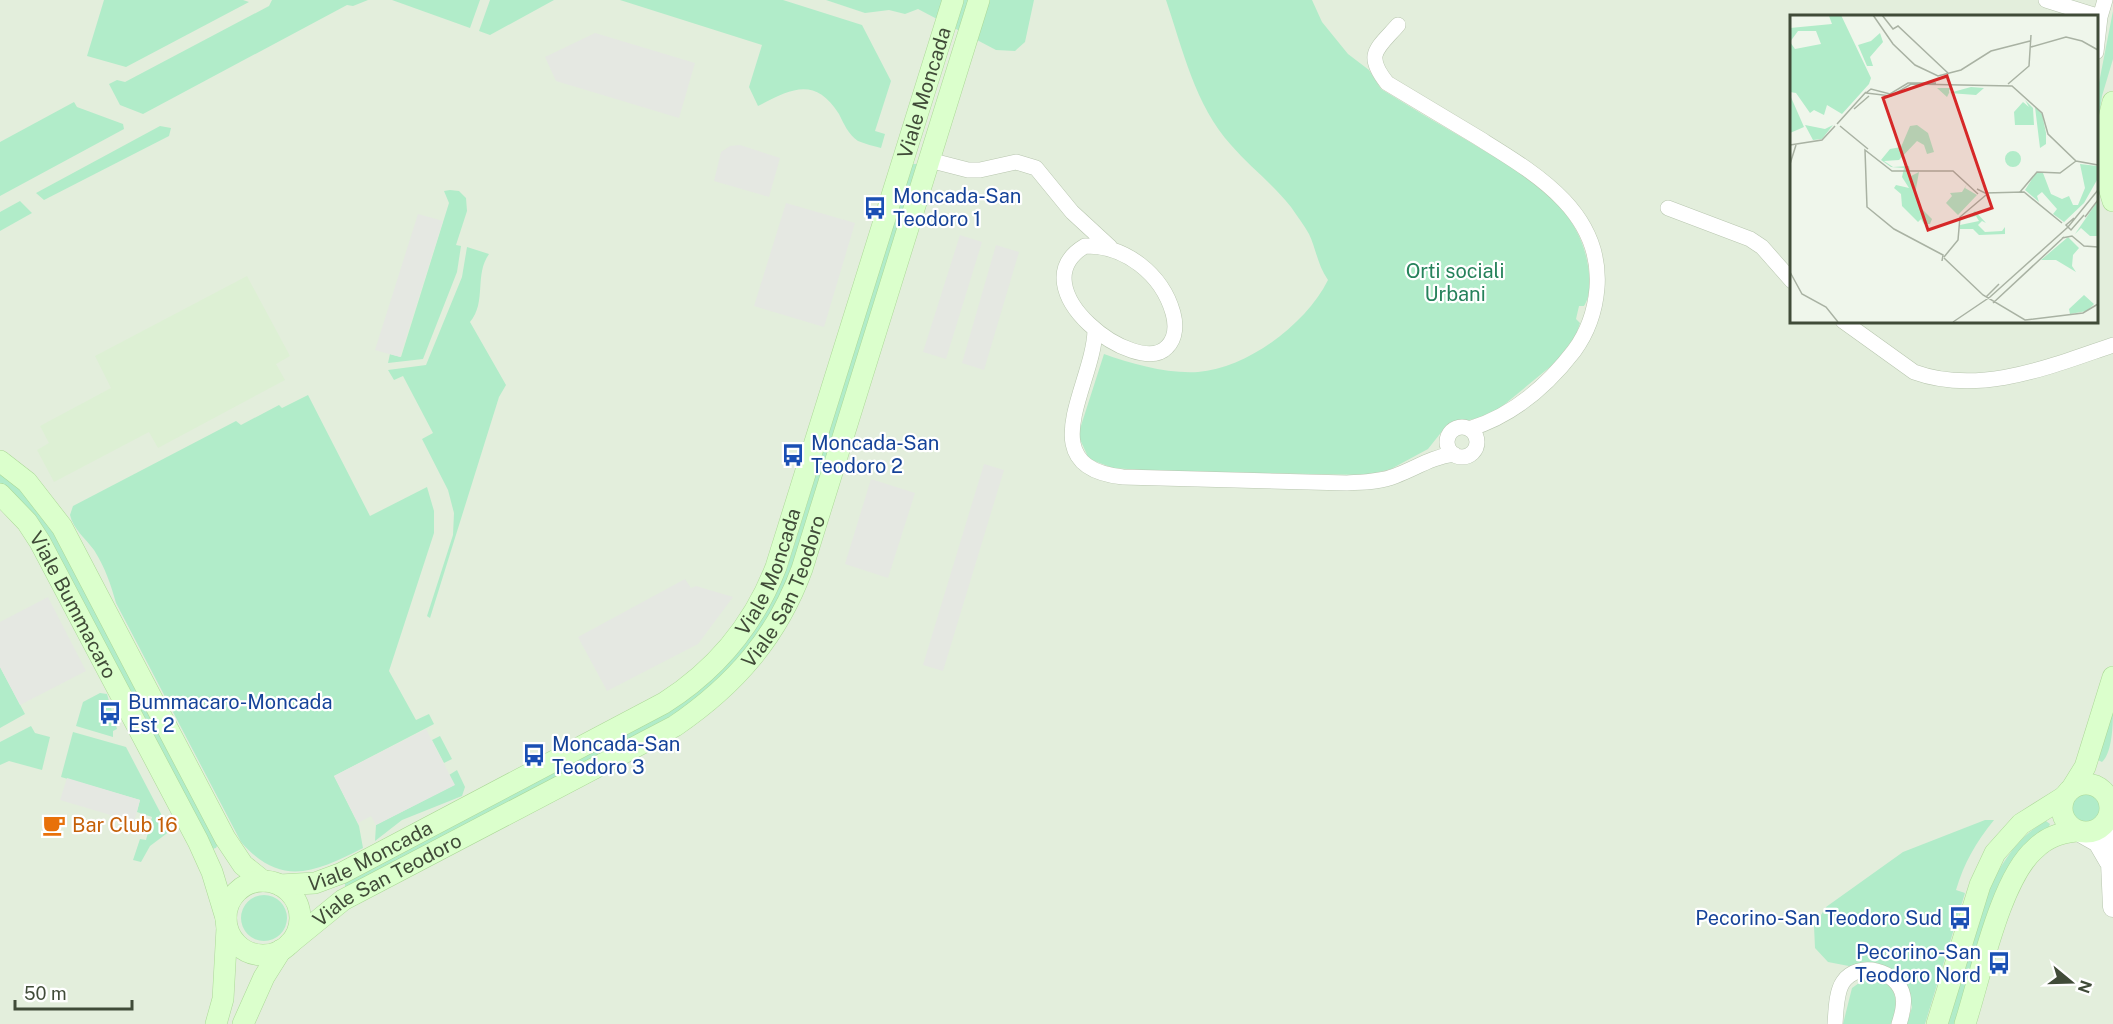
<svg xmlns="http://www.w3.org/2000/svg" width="2113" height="1024" viewBox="0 0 2113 1024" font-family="'Public Sans',sans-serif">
	<rect width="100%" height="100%" fill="#eff6eb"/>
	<path fill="#e3eedc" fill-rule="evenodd" d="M0,0H2113V1024H0ZM1792,16H2096V321H1792Z"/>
	<path fill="#ddf0d4" d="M247,276L290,356L276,364L285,380L158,448L149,432L54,482L37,450L49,443L40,426L111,388L95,356Z"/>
	<path fill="#b1ecc9" d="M104,0H243L249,2L126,67L87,56Z
		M272,0H368L353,6L347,5L143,114L120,105L109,84L117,80L125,82L269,6Z
		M392,0H480L470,28Z
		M490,0H554L490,35L479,31Z
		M620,0H783L862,25L891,81L875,131L885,134L881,148C874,146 865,144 858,141C848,134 844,124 839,114C815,76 791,89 758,106L749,87L762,45Z
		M826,0H1034L1025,42L1015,51L996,50L918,9L905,14L889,10L865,13Z
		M1166,0H1312L1322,22L1348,54L1369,70L1381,89C1410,107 1439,124 1468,141C1519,172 1578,201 1588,266C1590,278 1591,296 1584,306H1579L1576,319L1580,323L1576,335L1556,362L1505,404L1491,415L1447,425L1428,449L1391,469L1367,475L1157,471L1113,468L1089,459L1078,435L1104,354C1132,364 1168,374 1198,372C1248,368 1306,324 1328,280C1318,266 1316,249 1309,234C1304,225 1297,216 1291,207C1273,184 1250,167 1231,145C1195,105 1183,50 1166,0Z
		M2113,11V59L2102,96L2097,131V93Z
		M74,102L77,107L123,124L124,129L0,196V142Z
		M160,126L171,128L169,136L44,200L36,193Z
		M912,164H917L795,567L752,647L692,705L347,888L345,887V883L727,664C755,635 772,602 788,565Z
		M450,190L459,191L466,198L467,211L456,245L461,246L457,272L423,359L388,363L390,354L401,357L449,203L444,191Z
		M20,201L32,213L0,231V212Z
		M467,247L489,254C474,275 487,302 470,322L506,385L499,397L430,618L427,616L453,535L454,513L448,490L422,439L433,433L403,376L394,380L388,370L426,365L462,277Z
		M308,395L370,516L427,487L434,511V533L389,671L416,720L429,714L434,724L334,776L359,826L363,848C316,872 281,888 241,842L116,603C111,585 105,567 94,550C86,539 73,529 70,515L73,506L236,421L241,425L279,405L282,408Z
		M0,472L19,487L50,523L218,844L216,848L212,849L0,484Z
		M0,667L25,714L0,728Z
		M100,693L107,694L117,729L113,731V737L76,726L83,702Z
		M2113,706C2113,722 2113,752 2102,762L2098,760Z
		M31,726L35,733L50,737L42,770L9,761L0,765V742Z
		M73,732L126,747L170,831L150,846L141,862L133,860L140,839L146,840L152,817L137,812L140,800L61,777Z
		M440,736L452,759L444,763L432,740Z
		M457,770L465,787L462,796L402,820L375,841L376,825L454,785L449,775Z
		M2069 808a16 16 0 1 1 32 0a16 16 0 1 1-32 0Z
		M1985,820H1994C1976,842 1964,863 1956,890L1965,893L1925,1024H1907L1912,1007L1907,987L1854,967L1828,962L1815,948L1814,926L1826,907L1903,852Z
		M2046,821L2050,824L2048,829L2019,854L1999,884L1955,1024H1947C1966,959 1983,855 2046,821Z
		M241 918a23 23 0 1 1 46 0a23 23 0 1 1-46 0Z
		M1866,978C1897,980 1900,999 1892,1024H1843L1852,988Z"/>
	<path fill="#e5e8e2" d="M595,33L695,63L679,118L556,81L545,57Z
		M740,145L780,158L769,197L714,181L721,152L730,146Z
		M786,203L855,223L824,327L754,306Z
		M418,214L443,221L400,357L375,350Z
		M960,235L982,242L946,359L923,352Z
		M996,245L1019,252L984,370L962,363Z
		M984,464L1004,470L943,671L923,665Z
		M871,479L915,493L888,578L845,564Z
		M685,579L691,588L696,586L733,597L698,644L607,691L578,637Z
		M48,597L86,671L20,705L0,667V622Z
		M426,729L455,785L376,825L371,816L358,823L334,776Z
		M67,778L140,800L134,822L60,800Z"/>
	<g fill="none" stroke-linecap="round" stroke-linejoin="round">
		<g stroke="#b8c6af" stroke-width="16">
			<path id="minor" d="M2046,0L2100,17
				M1398,25C1377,49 1364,54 1387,83C1417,101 1447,119 1477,137C1533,172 1603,211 1597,288C1595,312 1588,332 1574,351C1547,386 1512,416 1469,429
				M2096,52L2100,17L2105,0
				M929,160L968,170H980L1016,162L1036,168L1072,212L1110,247
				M1668,208L1750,239L1762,247L1792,281
				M1085,246C1125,245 1162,274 1173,313C1176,324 1176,338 1167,347C1137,379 1016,287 1085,246Z
				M1843,321L1914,372C1980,396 2051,366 2113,345
				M1095,330C1094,385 1029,467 1123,477L1347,483C1363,482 1380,482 1395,476C1416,468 1432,457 1454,454
				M1447 442a15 15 0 1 1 30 0a15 15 0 1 1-30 0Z
				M1835,1024C1836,1012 1836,992 1843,982C1858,960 1898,970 1903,996C1905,1005 1902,1015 1899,1024"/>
		</g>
		<g stroke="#b8c6af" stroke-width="21">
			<path id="tertiary" d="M2109,818L2113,907
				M2082,833L2098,842L2109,861"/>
		</g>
		<g stroke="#acd998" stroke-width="22">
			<g id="secondary">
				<path d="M2113,102C2104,133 2102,170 2113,201"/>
				<path d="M0,461L27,482L62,527L225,838L243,865L263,881"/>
				<path id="s1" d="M0,494L27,522L40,542L198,841L212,872L226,918"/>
				<circle cx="2086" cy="808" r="24"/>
				<path d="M2072,788L2085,767L2113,677"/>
				<circle cx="263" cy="918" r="37"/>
				<path id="s2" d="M280,885L315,883L342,873L664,703C716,670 754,624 776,567L953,0"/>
				<path id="s3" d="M289,944L343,900L675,726C735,685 777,637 802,569L979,0"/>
				<path d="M216,1024L223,999L227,928"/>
				<path d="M243,1024L264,977L281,950"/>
				<path d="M1937,1024L1980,885L1995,853L2021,824L2064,797"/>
				<path d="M1965,1024C1980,978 2000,879 2035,849C2047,837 2060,833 2076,831"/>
			</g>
		</g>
		<use href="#minor" stroke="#fff" stroke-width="15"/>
		<use href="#tertiary" stroke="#fff" stroke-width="20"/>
		<use href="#secondary" stroke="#dbffcc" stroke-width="21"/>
	</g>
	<defs>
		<g id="bus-bare" transform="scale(1.8)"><path d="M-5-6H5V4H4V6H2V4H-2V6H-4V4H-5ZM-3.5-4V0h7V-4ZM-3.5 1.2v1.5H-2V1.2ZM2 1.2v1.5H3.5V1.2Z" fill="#1a4fb4" stroke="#fff" stroke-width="2.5" paint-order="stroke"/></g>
		<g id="cafe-bare" transform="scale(1.8)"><path d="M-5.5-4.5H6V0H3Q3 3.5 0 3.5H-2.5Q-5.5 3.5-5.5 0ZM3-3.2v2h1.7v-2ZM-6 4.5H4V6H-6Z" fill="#e8710a" stroke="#fff" stroke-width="2.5" paint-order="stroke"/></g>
	</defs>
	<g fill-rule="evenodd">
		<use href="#bus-bare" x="875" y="208"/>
		<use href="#bus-bare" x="793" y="455"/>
		<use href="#bus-bare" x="110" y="713"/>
		<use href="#bus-bare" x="534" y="755"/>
		<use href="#cafe-bare" x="54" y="825"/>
		<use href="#bus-bare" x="1960" y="918"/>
		<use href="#bus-bare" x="1999" y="963"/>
	</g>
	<g text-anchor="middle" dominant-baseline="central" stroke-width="4.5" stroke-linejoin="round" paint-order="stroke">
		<g font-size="20" fill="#404b38" stroke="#fff">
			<text stroke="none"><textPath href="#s2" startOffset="1104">Viale Moncada</textPath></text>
			<text stroke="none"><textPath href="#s2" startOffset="600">Viale Moncada</textPath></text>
			<text stroke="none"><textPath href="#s3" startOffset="622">Viale San Teodoro</textPath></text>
			<text stroke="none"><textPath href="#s1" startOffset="134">Viale Bummacaro</textPath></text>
			<text stroke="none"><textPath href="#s2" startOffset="96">Viale Moncada</textPath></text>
			<text stroke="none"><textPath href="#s3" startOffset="118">Viale San Teodoro</textPath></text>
		</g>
		<g font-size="20" fill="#164399" stroke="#fff" text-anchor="start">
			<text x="893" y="196">Moncada-San<tspan x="893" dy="23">Teodoro 1</tspan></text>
			<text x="811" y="443">Moncada-San<tspan x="811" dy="23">Teodoro 2</tspan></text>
			<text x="128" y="702">Bummacaro-Moncada<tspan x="128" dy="23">Est 2</tspan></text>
			<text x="552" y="744">Moncada-San<tspan x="552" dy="23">Teodoro 3</tspan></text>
			<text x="1942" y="918" text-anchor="end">Pecorino-San Teodoro Sud</text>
			<text x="1981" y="952" text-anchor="end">Pecorino-San<tspan x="1981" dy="23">Teodoro Nord</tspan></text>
		</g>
		<g font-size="20" fill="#26825b" stroke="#fff">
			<text x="1455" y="271">Orti sociali<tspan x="1455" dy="23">Urbani</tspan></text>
		</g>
		<g font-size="20" fill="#c56008" stroke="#fff" text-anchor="start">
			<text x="72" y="825">Bar Club 16</text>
		</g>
	</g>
	<g transform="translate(1790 15)">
		<rect width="308" height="308" fill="#eff6eb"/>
		<path d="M51,0L81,63L79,69L52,99L37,90L34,100L24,95L20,98L6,78L0,77V13L42,9L39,1ZM8,16H26L31,29L5,34L0,27ZM90,18L93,27L80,42L83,51H77L68,30L81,26ZM181,72L194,73L186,80L159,78L157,82L147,73H163L159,75V78ZM0,80L14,112L0,118ZM235,85L243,93L244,110H225L224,97L233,87L239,92ZM245,92L252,99L256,118V129L250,133ZM15,110L35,114L43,110L32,124L23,125ZM127,110L138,118L144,137L137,139L134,130L127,126L109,145L94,146L103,152L119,151L121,161L129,157L125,179L130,192L142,204L140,209H134L131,204L128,207L112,191L111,179L104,173L106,170L119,173L112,162L114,153L101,152L91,145L100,134L111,132L120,111ZM215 144a8 8 0 1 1 16 0a8 8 0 1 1-16 0ZM290,149L307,151V165L294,188L274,207L263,199L267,194L252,177L247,181L249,187L235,175L246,158H253L261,179L272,184L279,181L283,190H288L295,173ZM177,169L175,173L187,180L168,200L156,188L162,181L160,178L172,177ZM307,187V221H300L291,213L285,219ZM185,196L196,208L192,206L188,210L195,217L212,216L215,212V219L189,220L183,214H170V210L189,206L186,201L178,203ZM278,222L289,233L283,240L282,251L286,257L266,245H251ZM294,280L304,289L297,296L280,299L279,294Z" fill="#b1ecc9" fill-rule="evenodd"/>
		<path fill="none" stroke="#a9b2a3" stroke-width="1.5" d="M83,0L103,29L125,50L148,61L171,55L201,36L240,26M92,0L103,14L108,11L159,59M241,32L276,22L292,26L308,35M146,68H118L100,79L81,74L76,78L101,81L121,69L222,71L252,98L258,119L286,146L308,150M218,69L239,51L241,20M64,94L79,81M47,109L76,77M50,111L78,134M0,130L32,125L45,111M0,149L6,130M187,174L195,178L234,177L272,208M230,177L247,157L270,158L286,146M295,202L308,185M284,203L276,210L281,215L294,200M272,223L282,221L294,231L308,232M154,242L168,225L170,202L196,180M154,243L193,280L235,305L293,298L308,289M152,246L153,240L104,214L77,192L75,135L102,156H163L188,179M0,257L12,279L36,292L48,307M196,282L209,269M203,288L274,222M163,307L200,282L278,212L308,175"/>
		<path fill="#d62828" fill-opacity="0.15" stroke="#d62828" stroke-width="3" d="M157,61L202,193L138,215L93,83Z"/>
		<rect width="308" height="308" fill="none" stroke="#404b38" stroke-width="3"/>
	</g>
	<g transform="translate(2071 982) rotate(109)" stroke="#ffffff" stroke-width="4.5" paint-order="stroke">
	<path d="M0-4.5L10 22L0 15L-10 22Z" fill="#404b38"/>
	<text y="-9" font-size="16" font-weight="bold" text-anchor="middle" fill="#404b38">N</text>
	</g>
	<path d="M15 1000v9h117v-9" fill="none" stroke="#404b38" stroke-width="3"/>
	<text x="24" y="1000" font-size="18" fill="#404b38" stroke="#ffffff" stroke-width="4.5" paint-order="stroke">50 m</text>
</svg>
